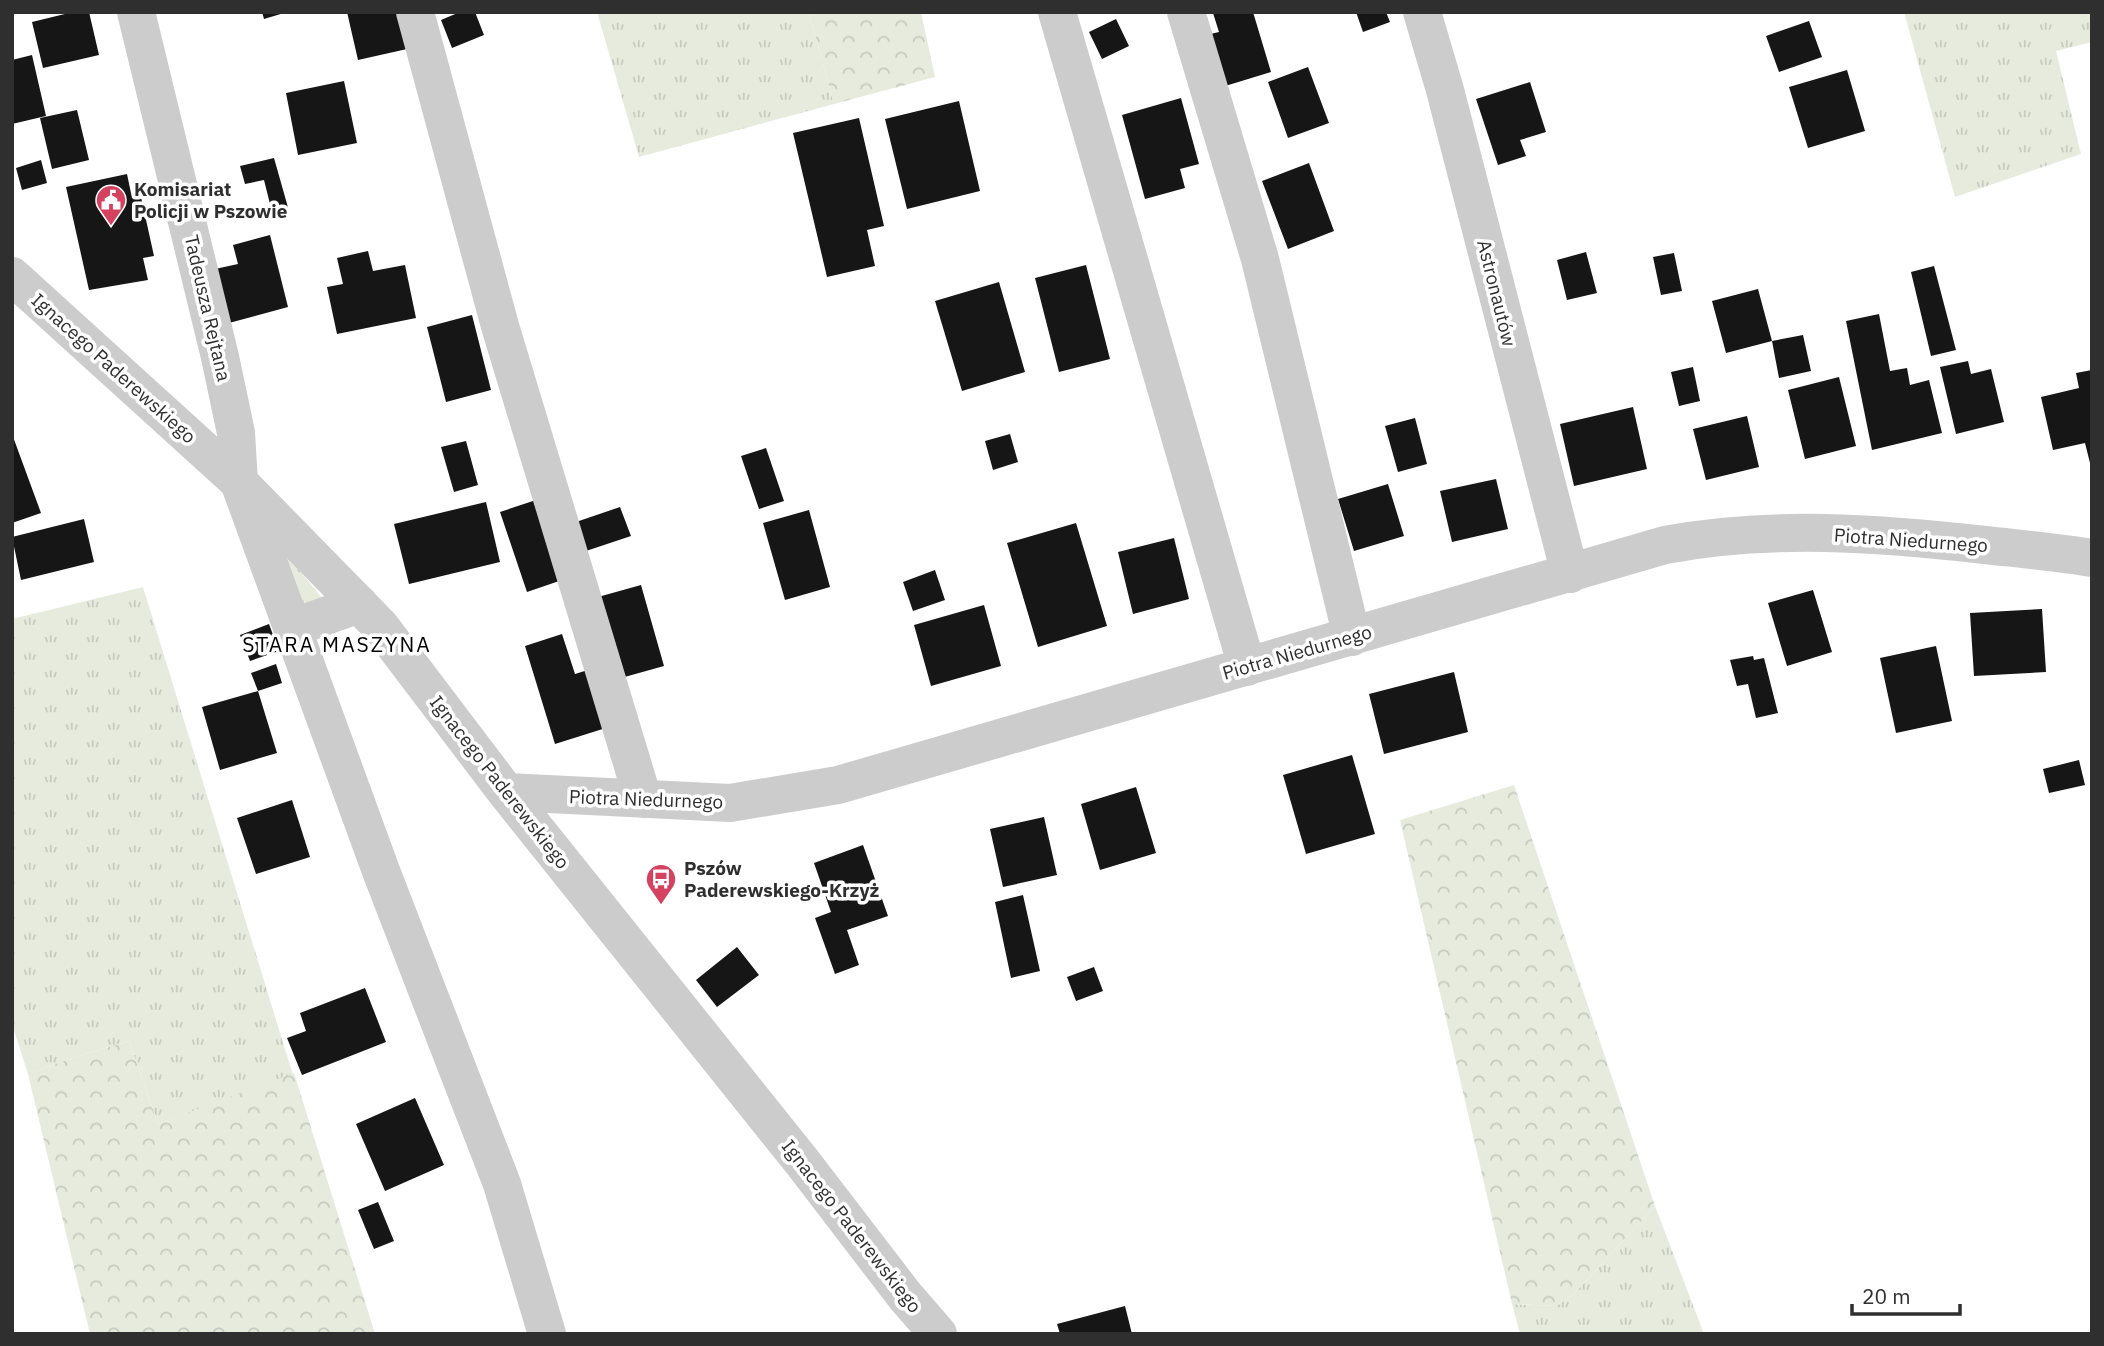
<svg xmlns="http://www.w3.org/2000/svg" width="2104" height="1346" viewBox="0 0 2104 1346" font-family="'IBM Plex Sans',sans-serif">
	<defs>
		<pattern id="grass-tufts" width="24" height="20" patternUnits="userSpaceOnUse" patternTransform="scale(1.75)"><rect width="24" height="20" fill="#e7ebde"/><path d="M3 7l-1-3M5 7V3M7 7l1-3M15 17l-1-3M17 17v-4M19 17l1-3" fill="none" stroke="#c6cabf"/></pattern>
		<pattern id="forest-crowns" width="20" height="18" patternUnits="userSpaceOnUse" patternTransform="scale(1.75)"><rect width="20" height="18" fill="#e7ebde"/><path d="M2 6a3 3 0 1 1 6 0M12 15a3 3 0 1 1 6 0" fill="none" stroke="#c6cabf"/></pattern>
	</defs>
	<rect width="100%" height="100%" fill="#fff"/>
	<path fill="url(#grass-tufts)" d="M597,12H809L834,104L639,157Z
		M1904,12H2092V42L2056,51L2081,154L1955,197Z
		M283,551L324,600L298,606Z
		M143,587L293,1075L158,1124L129,1041L75,1057L28,1074L12,1024V619Z
		M1655,1206L1704,1334H1520L1512,1304L1556,1306L1574,1294Z"/>
	<path fill="url(#forest-crowns)" d="M809,12H921L935,77L834,104Z
		M1514,785L1655,1206L1574,1294L1556,1306L1512,1304L1400,820Z
		M129,1041L158,1124L294,1073L375,1334H90L28,1074L75,1057Z"/>
	<path fill="#161616" d="M73,12H89L99,55L43,68L32,22Z
		M262,12H284V13L264,19Z
		M347,12H399L407,49L358,60Z
		M460,12H475L484,35L452,48L441,20Z
		M1253,12L1271,72L1222,87L1206,35L1219,32L1213,13Z
		M1356,12H1386L1390,22L1363,32Z
		M1116,19L1129,46L1102,59L1089,32Z
		M1809,21L1822,57L1779,72L1766,36Z
		M32,55L46,116L12,124V60Z
		M1308,67L1329,123L1288,138L1268,82Z
		M1847,70L1865,131L1808,148L1789,87Z
		M344,81L357,143L298,155L286,93Z
		M1530,82L1546,132L1520,140L1526,156L1498,165L1476,99Z
		M1181,98L1199,164L1180,169L1185,188L1145,199L1122,115Z
		M959,101L980,191L907,209L885,119Z
		M77,110L89,160L52,169L40,118Z
		M859,118L884,226L867,230L875,266L827,277L793,133Z
		M274,158L289,211L273,216L264,180L245,184L240,166Z
		M41,160L47,183L22,190L16,168Z
		M1309,163L1334,231L1288,249L1262,181Z
		M127,174L132,198L141,197L154,256L143,258L148,280L89,290L66,187Z
		M270,235L288,307L229,323L215,269L238,264L233,245Z
		M368,251L373,271L405,265L416,318L337,334L327,287L343,284L337,258Z
		M1586,252L1597,293L1567,300L1557,260Z
		M1674,253L1682,291L1661,295L1653,257Z
		M1086,265L1110,359L1059,372L1035,278Z
		M1934,266L1956,350L1931,356L1911,272Z
		M999,282L1025,372L962,391L935,301Z
		M1758,289L1772,341L1726,353L1712,301Z
		M1879,314L1890,371L1907,368L1910,385L1929,380L1942,433L1872,450L1846,321Z
		M472,315L491,390L446,402L427,327Z
		M1803,335L1811,371L1779,378L1772,341Z
		M1968,361L1971,374L1991,369L2004,422L1956,434L1940,367Z
		M1693,367L1700,401L1679,406L1671,372Z
		M2092,370V467H2091L2085,443L2053,450L2041,397L2079,388L2076,373Z
		M1839,377L1856,446L1805,459L1788,390Z
		M1633,407L1647,469L1574,486L1560,424Z
		M1747,416L1759,467L1706,480L1693,429Z
		M1415,418L1427,464L1398,472L1385,426Z
		M12,434L41,513L12,523Z
		M1010,434L1018,462L993,470L985,441Z
		M466,441L478,485L454,492L441,447Z
		M766,448L784,501L759,509L741,456Z
		M1496,479L1508,529L1452,542L1440,491Z
		M1388,484L1404,536L1354,551L1338,499Z
		M539,499L565,579L527,592L500,512Z
		M486,502L500,562L409,584L394,524Z
		M620,507L631,536L586,551L576,522Z
		M809,510L830,587L785,600L763,523Z
		M84,519L94,562L21,580L12,537Z
		M1076,523L1107,626L1038,647L1007,543Z
		M1174,538L1189,599L1133,614L1118,552Z
		M935,570L945,600L913,611L903,582Z
		M641,585L664,666L621,678L598,597Z
		M1813,590L1832,652L1787,666L1768,603Z
		M984,605L1001,666L931,686L914,625Z
		M2042,609L2046,672L1974,676L1970,613Z
		M269,624L279,651L250,661L240,635Z
		M562,634L575,674L591,669L609,727L555,744L525,646Z
		M1936,646L1952,721L1896,733L1880,658Z
		M1753,656L1754,660L1764,658L1778,713L1756,718L1748,684L1737,686L1730,660Z
		M276,664L282,683L258,691L277,753L220,770L202,707L258,691L251,673Z
		M1454,672L1468,732L1384,754L1369,694Z
		M1352,755L1375,834L1306,854L1283,775Z
		M2079,760L2085,785L2049,793L2043,769Z
		M1136,787L1156,853L1100,870L1081,804Z
		M292,800L310,857L256,874L237,818Z
		M1044,817L1057,875L1003,887L990,829Z
		M863,845L888,916L847,930L859,965L835,974L815,918L831,912L814,863Z
		M1023,895L1040,971L1011,978L995,902Z
		M737,947L759,975L717,1007L696,980Z
		M1094,967L1103,991L1076,1001L1067,977Z
		M365,988L386,1042L302,1075L287,1038L306,1031L300,1013Z
		M415,1098L444,1165L385,1191L356,1124Z
		M378,1202L394,1241L374,1249L358,1210Z
		M1125,1306L1132,1334H1060L1057,1324Z"/>
	<g fill="none" stroke-linecap="round" stroke-linejoin="round">
		<path stroke="#ccc" stroke-width="38" d="M136,12L220,357L236,433L239,482L381,871L502,1184L547,1334
			M415,12L500,326L643,799
			M1057,12L1247,667
			M1186,12L1260,259L1352,637
			M1422,12L1445,90L1570,574
			M12,276L239,482L380,626L506,792L803,1163L905,1296L938,1334
			M292,628L359,604
			M506,792L730,803L838,785L1665,545C1770,525 1879,533 1985,545C2021,549 2056,552 2092,558"/>
	</g>
	<defs>
		<g id="civic-pin" transform="scale(1.575)"><path d="M0 17L-7.5 6A9.5 9.5 0 1 1 7.5 6Z" fill="#d54260" stroke="#fff"/><path d="M-.6-6.5H3V-4.5H.6V-3L4-1V1h2V6H-6V1h2V-1L-.6-3ZM-1.2 2.5V6h2.4V2.5Z" fill="#fff"/></g>
		<g id="bus-pin" transform="scale(1.575)"><path d="M0 17L-7.5 6A9.5 9.5 0 1 1 7.5 6Z" fill="#d54260" stroke="#fff"/><path d="M-5-6H5V4H4V6H2V4H-2V6H-4V4H-5ZM-3.5-4V0h7V-4ZM-3.5 1.2v1.5H-2V1.2ZM2 1.2v1.5H3.5V1.2Z" fill="#fff"/></g>
	</defs>
	<g fill-rule="evenodd">
		<use href="#civic-pin" x="111" y="200"/>
		<use href="#bus-pin" x="661" y="879"/>
	</g>
	<g text-anchor="middle" dominant-baseline="central" stroke-width="7" stroke-linejoin="round" paint-order="stroke">
		<g font-size="19" font-weight="bold" fill="#2f2f2f" stroke="#fff" text-anchor="start">
			<text x="134" y="189">Komisariat<tspan x="134" dy="22">Policji w Pszowie</tspan></text>
			<text x="684" y="868">Pszów<tspan x="684" dy="22">Paderewskiego-Krzyż</tspan></text>
		</g>
		<g font-size="19" fill="#2f2f2f" stroke="#fff">
			<text transform="translate(1497 293) rotate(76)">Astronautów</text>
			<text transform="translate(208 308) rotate(77)">Tadeusza Rejtana</text>
			<text transform="translate(114 368) rotate(42)">Ignacego Paderewskiego</text>
			<text transform="translate(1911 540) rotate(4)">Piotra Niedurnego</text>
			<text transform="translate(1297 652) rotate(-16)">Piotra Niedurnego</text>
			<text transform="translate(500 782) rotate(52)">Ignacego Paderewskiego</text>
			<text transform="translate(646 799) rotate(2)">Piotra Niedurnego</text>
			<text transform="translate(852 1226) rotate(52)">Ignacego Paderewskiego</text>
		</g>
		<g font-size="21" letter-spacing="2" fill="#000" stroke="#fff">
			<text x="337" y="644">STARA MASZYNA</text>
		</g>
	</g>
	<rect width="2104" height="1346" fill="none" stroke="#2f2f2f" stroke-width="28"/>
	<path d="M1852 1304v10h108v-10" fill="none" stroke="#2f2f2f" stroke-width="3.5"/>
	<text x="1862" y="1304" font-size="21" fill="#2f2f2f" stroke="#ffffff" stroke-width="5" paint-order="stroke">20 m</text>
</svg>
